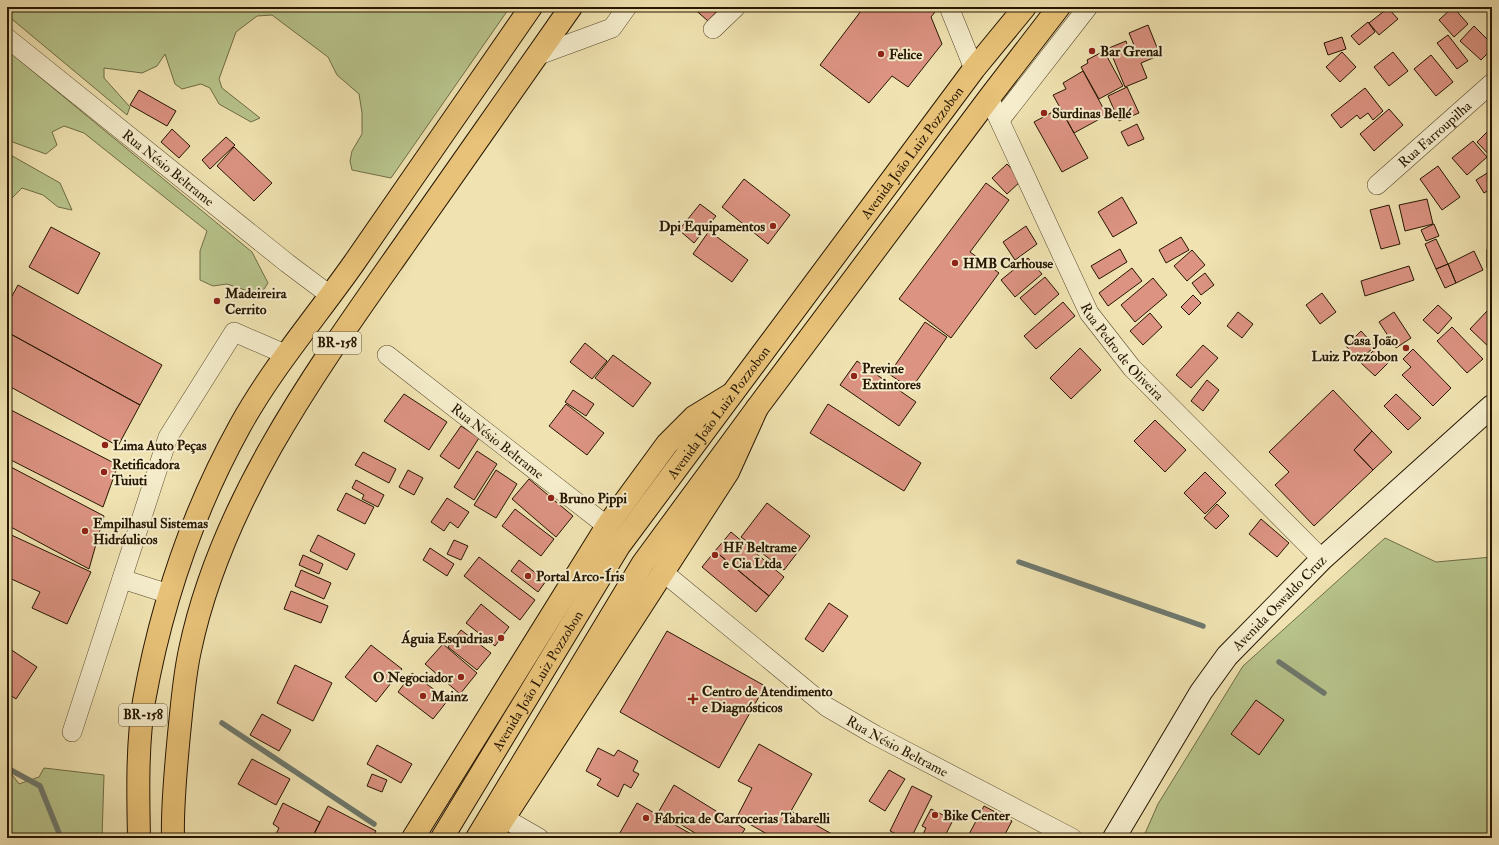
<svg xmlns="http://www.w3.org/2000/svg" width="1499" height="845" viewBox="0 0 1499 845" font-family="'IM FELL Double Pica',serif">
	<rect width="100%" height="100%" fill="#f0e3b1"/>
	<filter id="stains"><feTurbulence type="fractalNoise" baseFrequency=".005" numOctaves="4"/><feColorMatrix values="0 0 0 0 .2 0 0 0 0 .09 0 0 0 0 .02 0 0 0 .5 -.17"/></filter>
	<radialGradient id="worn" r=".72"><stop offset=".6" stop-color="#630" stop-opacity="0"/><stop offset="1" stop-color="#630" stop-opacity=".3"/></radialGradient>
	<path fill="#b8c48c" stroke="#6f6d46" d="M7,7H510L391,178L352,170L350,161L352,151L362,134V113L359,94L337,75L328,57L272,15L257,16L236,32L219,79L222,88L260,118L251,122L219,104L210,88L201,84L182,89L175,84L165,54L157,66L142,73L104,68V78L130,107L127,115L7,15Z
		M7,50L252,252L268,283L260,295L227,284L213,286L200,280V251L207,231L84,133L64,126L52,132L57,145L46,154L7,140Z
		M7,153L60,183L72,210L58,207L43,195L22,188L7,203Z
		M1385,538L1436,562L1492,557V838H1143L1158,804L1243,666Z
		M7,768L19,784L39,777L44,768L104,775L102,838H7Z"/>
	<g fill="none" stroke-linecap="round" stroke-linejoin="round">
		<path stroke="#6e796e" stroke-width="5.5" d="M1019,562L1203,626
			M1279,662L1324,693
			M222,723L374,824
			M7,768L40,786L61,838"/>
	</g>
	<path fill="#dc9382" stroke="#261601" d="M692,7H721L708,21Z
		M864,7H939L931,17L942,44L908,87L892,76L869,103L820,65Z
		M1453,7L1468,24L1454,37L1439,20Z
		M1487,7H1492V18L1485,9Z
		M1388,8L1398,19L1379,35L1369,23Z
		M1368,22L1375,32L1359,45L1351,36Z
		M1148,25L1160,55L1141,63L1147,78L1125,87L1109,48L1126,41L1128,48L1134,45L1129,33Z
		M1474,26L1492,44V49L1481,60L1460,41Z
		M1448,35L1468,61L1457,69L1437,43Z
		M1342,37L1346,49L1328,55L1324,43Z
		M1104,51L1123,86L1099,99L1081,67L1088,63L1087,60Z
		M1342,52L1356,67L1340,82L1326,67Z
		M1393,52L1408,71L1389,86L1374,67Z
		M1431,55L1453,82L1436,96L1414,69Z
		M1083,71L1107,115L1074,133L1053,95L1066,89L1063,83Z
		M1127,87L1139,113L1119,121L1108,96Z
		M1365,88L1383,111L1373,120L1368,113L1360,119L1357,115L1341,128L1331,115Z
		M139,90L176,111L167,126L130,105Z
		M1060,108L1088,158L1062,172L1034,122Z
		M1389,109L1403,125L1374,151L1360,134Z
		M1137,124L1144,139L1128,146L1121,132Z
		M1492,127V158L1477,142Z
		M172,129L190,146L179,158L161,142Z
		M226,137L235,145L210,169L202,160Z
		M1473,141L1487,157L1467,175L1452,158Z
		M234,147L272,183L254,201L217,166Z
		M1007,164L1022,180L1007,194L992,178Z
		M1438,166L1460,197L1442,210L1420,179Z
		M1492,170V188L1484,193L1476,180Z
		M744,179L790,215L768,244L722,207Z
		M986,183L1009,200L970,252L999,273L951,338L899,299Z
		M1122,197L1137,223L1113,237L1098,212Z
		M1427,199L1433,224L1405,231L1399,205Z
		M700,204L716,216L694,243L679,230Z
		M1389,205L1400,244L1381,249L1370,210Z
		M1434,224L1439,236L1426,241L1421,230Z
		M1026,226L1037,244L1015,260L1003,242Z
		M51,227L100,253L78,294L29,267Z
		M709,231L748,260L732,282L693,254Z
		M1181,237L1189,250L1166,263L1159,250Z
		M1436,239L1448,264L1436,269L1425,244Z
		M1492,239V279L1487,267V250Z
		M1120,249L1127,262L1099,279L1091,266Z
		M1192,250L1205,265L1187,281L1174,266Z
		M1474,251L1483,270L1456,283L1448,264Z
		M1028,258L1042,274L1015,297L1001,280Z
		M1448,264L1456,283L1445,288L1436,269Z
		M1409,266L1414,280L1365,296L1361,281Z
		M1132,268L1142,281L1108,306L1099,293Z
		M1205,273L1214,285L1201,295L1192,283Z
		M1045,277L1059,294L1035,315L1020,298Z
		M1153,278L1167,295L1135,322L1121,305Z
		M18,285L162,365L140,405L7,332V305Z
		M1322,293L1336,312L1320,324L1306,305Z
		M1193,295L1201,303L1189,315L1181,307Z
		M1063,302L1075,316L1036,349L1024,336Z
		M1438,305L1452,318L1438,334L1423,320Z
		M1488,310L1492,314V350L1470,329Z
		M1238,312L1253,324L1242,338L1227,326Z
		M1394,312L1411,338L1396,348L1379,322Z
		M1150,313L1162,327L1143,345L1130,331Z
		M925,322L947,337L911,389L889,374Z
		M1452,327L1483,359L1467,373L1437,341Z
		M1361,331L1375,346L1359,361L1346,346Z
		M7,332L140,405L118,446L7,385Z
		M585,343L607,361L592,379L570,362Z
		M1203,345L1218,358L1191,388L1176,375Z
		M1080,348L1101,370L1071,399L1050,378Z
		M1375,349L1388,363L1375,376L1361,363Z
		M1413,349L1451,388L1433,406L1402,375L1411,367L1403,359Z
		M613,355L651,383L633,407L595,378Z
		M857,361L916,402L899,426L840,385Z
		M1207,380L1219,390L1203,411L1191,401Z
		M573,390L594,404L586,416L565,402Z
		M1333,390L1372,431L1354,450L1373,470L1314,526L1275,485L1289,472L1269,452Z
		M404,394L447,422L429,450L384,421Z
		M1396,394L1421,418L1408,430L1384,406Z
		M566,404L604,433L587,455L549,426Z
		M828,404L921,463L904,491L810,433Z
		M7,408L118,465L103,507L7,458Z
		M1155,420L1186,450L1165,472L1134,441Z
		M461,426L479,438L459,469L440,456Z
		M1372,431L1392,452L1373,470L1354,450Z
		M477,451L497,464L474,500L454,487Z
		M363,452L396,469L389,483L355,465Z
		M7,465L104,516L89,569L7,525Z
		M408,470L423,478L414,495L399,487Z
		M496,470L517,484L496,518L474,505Z
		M1205,472L1226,493L1205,514L1184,493Z
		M529,479L573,516L556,537L512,499Z
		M356,480L384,495L378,507L362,499L364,495L352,488Z
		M346,493L374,507L365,524L337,510Z
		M447,498L469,512L458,528L450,522L444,531L431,522Z
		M767,503L810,536L784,570L741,537Z
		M1217,504L1229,516L1216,529L1204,518Z
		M515,509L554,539L541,556L502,526Z
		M1261,519L1289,543L1277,557L1249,534Z
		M731,532L784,577L769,596L715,551Z
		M7,533L91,572L67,624L32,608L40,592L7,577Z
		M318,535L355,554L347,570L310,551Z
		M454,540L468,546L461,560L447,554Z
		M430,548L454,564L447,576L423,560Z
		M715,551L769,596L756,612L702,567Z
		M303,555L323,564L319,574L299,565Z
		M479,557L535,600L520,620L464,576Z
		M519,560L546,581L538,592L511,571Z
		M301,570L331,583L324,599L295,586Z
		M291,591L328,606L321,623L284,609Z
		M829,603L848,616L823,652L805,639Z
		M481,604L509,627L495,646L466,623Z
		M461,630L491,653L477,670L448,647Z
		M667,631L765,686L719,768L620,712Z
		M443,644L477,673L460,694L425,664Z
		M371,645L402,669L376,702L345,677Z
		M7,647L37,667L16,699L7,693Z
		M295,665L332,683L313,721L277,703Z
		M412,673L448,700L433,719L398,692Z
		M1256,700L1284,720L1259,755L1231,734Z
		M262,714L291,730L279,751L250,735Z
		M759,744L812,774L791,811L839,838H774L737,817L752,788L738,781Z
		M377,745L412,764L401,783L367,764Z
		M598,748L614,756L618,750L638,761L633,771L639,774L631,788L624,784L618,797L597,785L601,779L586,771Z
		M252,759L290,779L276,805L238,784Z
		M889,770L905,779L885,811L869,801Z
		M372,774L387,780L382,792L367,786Z
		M674,785L745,829L739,838H703L659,811Z
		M912,786L932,796L911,838H904L890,831Z
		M283,803L320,822L312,838H278L275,836L279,828L273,824Z
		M637,803L691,834L689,838H617Z
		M328,806L376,831L372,838H312Z
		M984,806L1012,821L1003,838H967Z
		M931,809L953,820L944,838H921L926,828L922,826Z"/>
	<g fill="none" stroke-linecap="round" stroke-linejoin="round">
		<g stroke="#58492d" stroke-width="20">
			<g id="street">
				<path d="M949,7L974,69"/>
				<path d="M713,29L736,7"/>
				<path id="s1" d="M7,38L287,263L331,296"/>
				<path d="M536,56L612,28L627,7"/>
				<path id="s2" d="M989,98L1089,313L1132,368L1322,559"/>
				<path d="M1000,120L1088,7"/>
				<path id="s3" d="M1377,185L1492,83"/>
				<path id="s4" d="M387,355L607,526"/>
				<path id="s5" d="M663,572L827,707L875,735L1072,838"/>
				<path d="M122,579L169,594"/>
				<path d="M72,732L168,437L234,332L287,355"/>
				<path d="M504,818L539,838"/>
			</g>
		</g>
		<g stroke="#261601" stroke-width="24">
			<g id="secondary">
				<path id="s6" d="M1114,838L1201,692L1227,656L1322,559L1492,406"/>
			</g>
		</g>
		<g stroke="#261601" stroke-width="24">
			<g id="primary">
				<path id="s7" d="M442,838L619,546L974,69L1025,7"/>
				<path d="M477,838L643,563L757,408L989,98L1059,7"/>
			</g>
		</g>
		<g stroke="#261601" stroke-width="24">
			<path id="highway" d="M139,838C138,794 137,744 144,701C161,606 193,511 240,426C272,368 316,317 354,263C413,178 472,92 531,7
				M173,838C172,804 176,768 179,734C182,706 184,677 190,650C221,502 315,372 400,251C457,170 514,88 571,7
				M413,838L607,526L667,444L694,417L730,395
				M491,838L728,472L757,408"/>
		</g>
		<use href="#street" stroke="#f5edcc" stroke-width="19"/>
		<use href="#secondary" stroke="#f5edcc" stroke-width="22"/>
		<use href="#primary" stroke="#e8c278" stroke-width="22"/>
		<use href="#highway" stroke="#e8c278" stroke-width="22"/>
	</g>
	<g fill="#8f2418" stroke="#f5edcc" stroke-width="1.5">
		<circle cx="1092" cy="51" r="4"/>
		<circle cx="881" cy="54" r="4"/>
		<circle cx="1044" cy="113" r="4"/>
		<circle cx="773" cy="226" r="4"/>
		<circle cx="955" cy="263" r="4"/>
		<circle cx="217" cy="301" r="4"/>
		<circle cx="1406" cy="348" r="4"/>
		<circle cx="854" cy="376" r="4"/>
		<circle cx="105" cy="445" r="4"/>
		<circle cx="104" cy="472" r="4"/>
		<circle cx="551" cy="498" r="4"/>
		<circle cx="85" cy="531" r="4"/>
		<circle cx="715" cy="555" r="4"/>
		<circle cx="528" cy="576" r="4"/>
		<circle cx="501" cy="638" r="4"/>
		<circle cx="461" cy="677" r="4"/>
		<circle cx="423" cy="696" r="4"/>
		<path d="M691 693h4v4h4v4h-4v4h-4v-4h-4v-4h4z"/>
		<circle cx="935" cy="815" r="4"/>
		<circle cx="646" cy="818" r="4"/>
	</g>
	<g text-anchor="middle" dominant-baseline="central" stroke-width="4" stroke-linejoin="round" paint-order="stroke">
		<g fill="#f5edcc" stroke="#64563e" stroke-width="1">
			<rect x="313" y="332" width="48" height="22" rx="3"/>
			<rect x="119" y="704" width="48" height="22" rx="3"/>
		</g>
		<g font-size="13" font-weight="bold" fill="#261601">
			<text x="337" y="343">BR-158</text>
			<text x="143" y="715">BR-158</text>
		</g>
		<g font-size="14" font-weight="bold" fill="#261601" stroke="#f5edcc" text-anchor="start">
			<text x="1100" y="51">Bar Grenal</text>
			<text x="889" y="54">Felice</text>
			<text x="1052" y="113">Surdinas Bellé</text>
			<text x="765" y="226" text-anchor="end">Dpi Equipamentos</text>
			<text x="963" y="263">HMB Carhouse</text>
			<text x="225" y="293">Madeireira<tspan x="225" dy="16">Cerrito</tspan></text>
			<text x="1398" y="340" text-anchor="end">Casa João<tspan x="1398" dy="16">Luiz Pozzobon</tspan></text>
			<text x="862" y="368">Previne<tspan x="862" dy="16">Extintores</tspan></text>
			<text x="113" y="445">Lima Auto Peças</text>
			<text x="112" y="464">Retificadora<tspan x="112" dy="16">Tuiuti</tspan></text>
			<text x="559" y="498">Bruno Pippi</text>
			<text x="93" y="523">Empilhasul Sistemas<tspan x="93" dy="16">Hidráulicos</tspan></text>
			<text x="723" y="547">HF Beltrame<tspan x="723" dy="16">e Cia Ltda</tspan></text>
			<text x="536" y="576">Portal Arco-Íris</text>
			<text x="493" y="638" text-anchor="end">Águia Esqudrias</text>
			<text x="453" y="677" text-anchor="end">O Negociador</text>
			<text x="702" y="691">Centro de Atendimento<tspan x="702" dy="16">e Diagnósticos</tspan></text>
			<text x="431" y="696">Mainz</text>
			<text x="943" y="815">Bike Center</text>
			<text x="654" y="818">Fábrica de Carrocerias Tabarelli</text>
		</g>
		<g font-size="14" fill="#261601" stroke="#f5edcc">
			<text stroke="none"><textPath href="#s3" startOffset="77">Rua Farroupilha</textPath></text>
			<text stroke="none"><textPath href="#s7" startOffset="832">Avenida João Luiz Pozzobon</textPath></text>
			<text stroke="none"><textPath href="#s1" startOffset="207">Rua Nésio Beltrame</textPath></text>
			<text stroke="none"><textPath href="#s2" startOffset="288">Rua Pedro de Oliveira</textPath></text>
			<text stroke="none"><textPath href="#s7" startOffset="508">Avenida João Luiz Pozzobon</textPath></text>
			<text stroke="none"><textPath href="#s4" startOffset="140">Rua Nésio Beltrame</textPath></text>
			<text stroke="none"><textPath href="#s6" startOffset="289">Avenida Oswaldo Cruz</textPath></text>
			<text stroke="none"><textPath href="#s7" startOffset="184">Avenida João Luiz Pozzobon</textPath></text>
			<text stroke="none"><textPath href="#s5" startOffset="293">Rua Nésio Beltrame</textPath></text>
		</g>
	</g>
	<rect width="1499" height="845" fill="none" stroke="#f0e3b1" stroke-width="24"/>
	<rect x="8" y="8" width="1483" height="829" fill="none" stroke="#261601" stroke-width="2"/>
	<rect x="12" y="12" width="1475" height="821" fill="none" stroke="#261601"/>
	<rect width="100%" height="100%" filter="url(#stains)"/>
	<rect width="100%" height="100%" fill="url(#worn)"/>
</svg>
